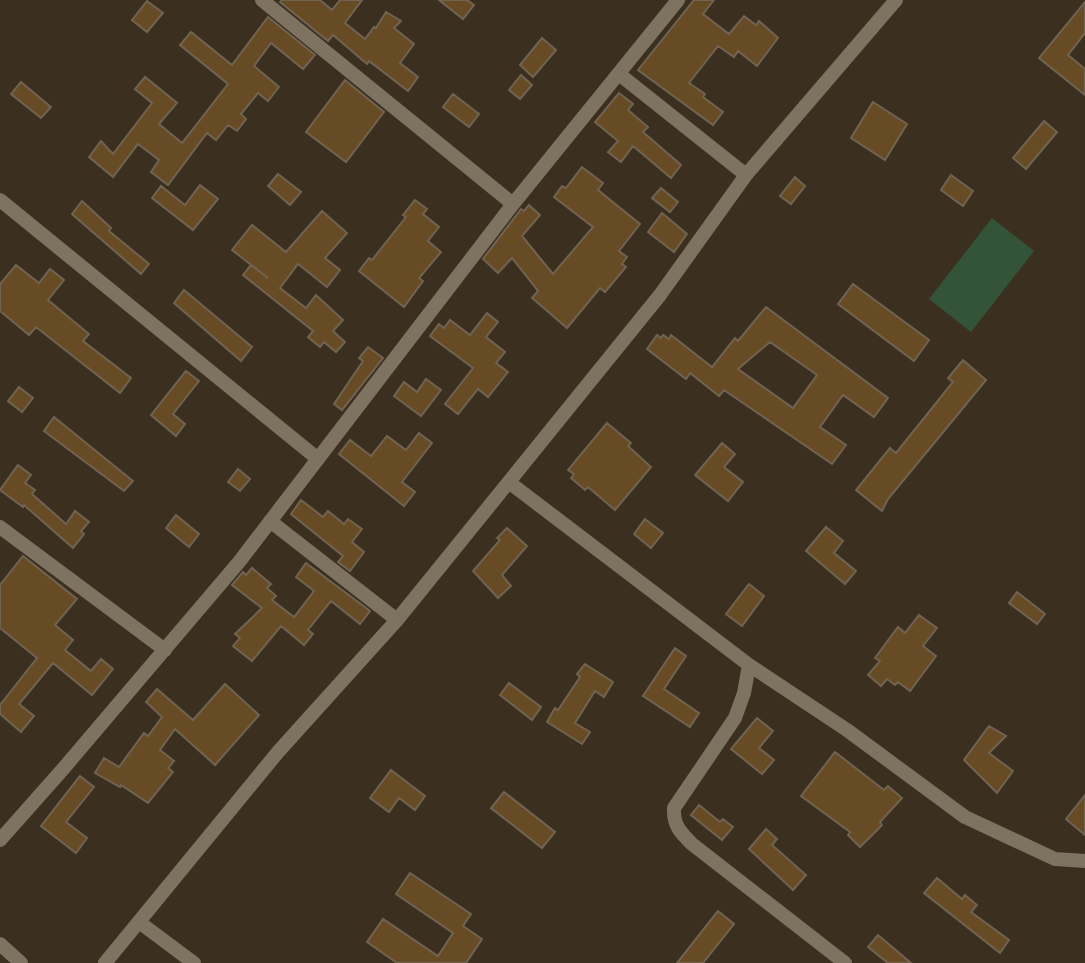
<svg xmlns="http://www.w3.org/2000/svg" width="1085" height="963" viewBox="0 0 1085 963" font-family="'Nunito Sans',sans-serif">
	<rect width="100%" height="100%" fill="#3b2f20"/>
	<path fill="#335439" d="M992,218L1034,251L971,332L929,299Z"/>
	<path fill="#674b24" stroke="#716352" stroke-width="2" fill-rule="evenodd" d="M282,0H320L332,10L340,0H362L345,23L365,39L374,27L376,28L386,12L401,21L394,28L414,44L400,63L418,77L408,91L369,61L367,64L333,35L328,41L280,2Z
		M439,0H467L474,5L463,19Z
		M694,0H714L703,14L729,34L744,16L756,25L759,21L778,38L757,66L738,51L734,57L718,46L689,83L705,94L703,97L723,112L713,125L638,70Z
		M147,1L163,13L147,32L132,20Z
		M1085,2V33L1068,55L1085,69V95L1039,58Z
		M268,17L315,55L303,69L271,43L254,66L279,87L268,101L258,93L241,114L246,119L237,131L228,125L216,140L207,133L168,185L151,172L159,160L138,144L113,177L89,157L101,141L113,154L152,103L135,89L145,77L177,103L159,124L182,143L228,84L180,45L191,32L232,65Z
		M542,38L556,50L533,77L520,65Z
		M521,75L532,85L520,99L509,90Z
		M345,80L384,112L346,162L306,132Z
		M21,82L51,107L41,118L11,94Z
		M619,93L633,104L628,110L648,127L643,132L681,165L671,178L633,146L621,162L608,152L618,141L595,122Z
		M453,94L479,114L469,127L443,107Z
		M873,102L907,124L885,160L851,138Z
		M1044,121L1057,132L1026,169L1013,158Z
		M582,167L603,183L598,190L640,224L619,251L627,257L622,264L626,267L605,292L600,288L567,328L532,298L538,291L512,258L498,273L483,259L521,209L524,211L529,205L540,215L522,236L553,274L593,227L554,197L562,186L566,188Z
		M278,174L301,192L290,205L268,186Z
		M951,175L973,191L963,206L941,190Z
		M795,177L805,186L791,204L780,196Z
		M200,185L218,199L193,230L152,198L161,186L185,205Z
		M661,188L678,202L670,212L652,198Z
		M415,200L427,209L423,214L439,227L428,241L441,252L419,278L423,281L404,307L359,271L369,258L372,260L406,217L403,215Z
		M82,201L111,228L109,231L149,264L141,274L72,214Z
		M322,211L347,233L325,258L340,270L327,287L298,264L280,288L306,308L316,295L343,320L333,331L345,342L336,352L324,342L320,347L308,337L313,331L243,275L251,265L268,278L232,250L252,225L286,252Z
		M662,213L687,234L674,252L648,232Z
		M16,265L39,283L50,269L64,280L48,300L89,334L83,341L131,378L120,393L36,327L29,335L0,311V284Z
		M853,284L929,340L914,361L838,304Z
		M184,290L252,347L241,361L174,303Z
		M766,307L888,398L874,417L843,395L820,427L846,445L832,464L724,390L719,396L690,373L686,379L647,349L657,335L661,338L663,335L669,339L671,335L712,367L735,338L738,341ZM770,342L817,375L793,408L738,369Z
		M487,313L498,322L486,337L505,352L496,363L508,372L488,397L478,389L458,414L445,404L473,368L430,336L439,324L444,328L450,320L470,335Z
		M368,347L383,358L342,410L334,404L363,361L359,358Z
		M963,360L986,380L888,499L882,511L856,490L890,448L896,453L953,382L948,378Z
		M186,371L199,381L173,414L185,424L176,436L151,415Z
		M426,379L441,390L421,416L394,396L404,382L417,392Z
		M19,387L33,398L22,412L8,401Z
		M54,417L133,481L124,491L44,431Z
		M607,423L631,443L628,446L651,467L615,510L588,487L585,490L571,478L574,474L568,470Z
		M419,433L432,443L402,482L415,492L404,506L339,454L350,440L371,456L387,436L406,450Z
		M722,443L735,454L724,467L743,482L728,501L695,475Z
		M18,465L31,475L25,483L35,490L32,494L66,524L75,511L89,522L81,531L84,534L73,548L24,505L23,507L0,490Z
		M238,469L250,479L240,491L228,482Z
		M301,500L323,517L328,511L344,524L348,519L362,529L352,542L364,552L350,571L338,562L343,556L291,514Z
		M176,515L199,534L189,547L166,528Z
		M645,519L663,533L651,548L634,534Z
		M826,527L843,541L834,553L856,571L845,584L806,551Z
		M507,528L527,546L502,575L511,586L498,598L473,571L500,540L497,538Z
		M23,556L77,599L55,625L73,640L65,650L91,671L101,659L113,669L92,695L53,663L19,704L34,716L21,732L0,714V705L37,658L0,628V585Z
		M306,563L370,611L360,624L331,601L308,630L313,634L304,645L281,626L252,661L233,646L240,638L235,634L262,608L232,585L243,572L246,575L252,568L271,584L267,588L276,596L272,600L294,617L314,591L296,577Z
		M749,584L764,596L742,626L726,614Z
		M1017,592L1045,614L1037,624L1009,603Z
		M919,615L937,628L923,646L936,656L910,691L898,682L895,685L887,679L881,686L868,675L880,661L875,658L898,627L905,633Z
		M675,648L686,656L664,689L699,713L690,727L643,696Z
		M585,664L613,682L604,697L595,691L575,723L590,732L582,744L547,722L555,708L558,710L580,677L577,674Z
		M509,683L541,707L532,720L500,695Z
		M225,684L259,715L215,765L175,729L160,750L174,761L168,768L173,772L148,803L121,785L120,787L95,773L104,758L119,767L144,733L148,736L162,717L146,702L157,689L193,720Z
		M757,718L773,731L759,748L774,760L762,774L731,749Z
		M989,726L1006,736L989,753L1013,771L997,793L964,760Z
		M835,752L884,790L888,786L902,798L880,822L882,825L860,847L848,835L850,832L801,796Z
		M391,770L425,796L415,810L399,798L389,812L370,798Z
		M80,776L94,787L66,822L87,838L76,853L41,826Z
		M504,792L555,832L542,848L491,808Z
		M1085,795V835L1066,819Z
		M699,805L720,822L723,819L733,827L722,840L691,815Z
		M766,829L777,839L772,845L806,875L793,890L749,849Z
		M410,873L471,914L463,926L482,939L466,963H397L367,942L383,919L438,956L453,933L396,894Z
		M937,878L962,899L965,895L977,905L971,912L1009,940L1000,953L924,893Z
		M718,911L734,924L703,963H677Z
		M878,935L911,963H888L868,947Z"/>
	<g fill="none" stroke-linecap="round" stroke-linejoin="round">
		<path stroke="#7e7361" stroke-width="14" d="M262,0L513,204
			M619,74L746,175
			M0,200L318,459
			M510,483L749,665L847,730L965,817L1055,859L1085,861
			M270,521L397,620
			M0,527L165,650
			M749,665L744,693L735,718L674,808C673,825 680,832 692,844L845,963
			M0,840L63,769L239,562L513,204L678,0
			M139,922L194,963
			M0,944L21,963
			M105,963L278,752L397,620L660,295L746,175L896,0"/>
	</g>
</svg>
